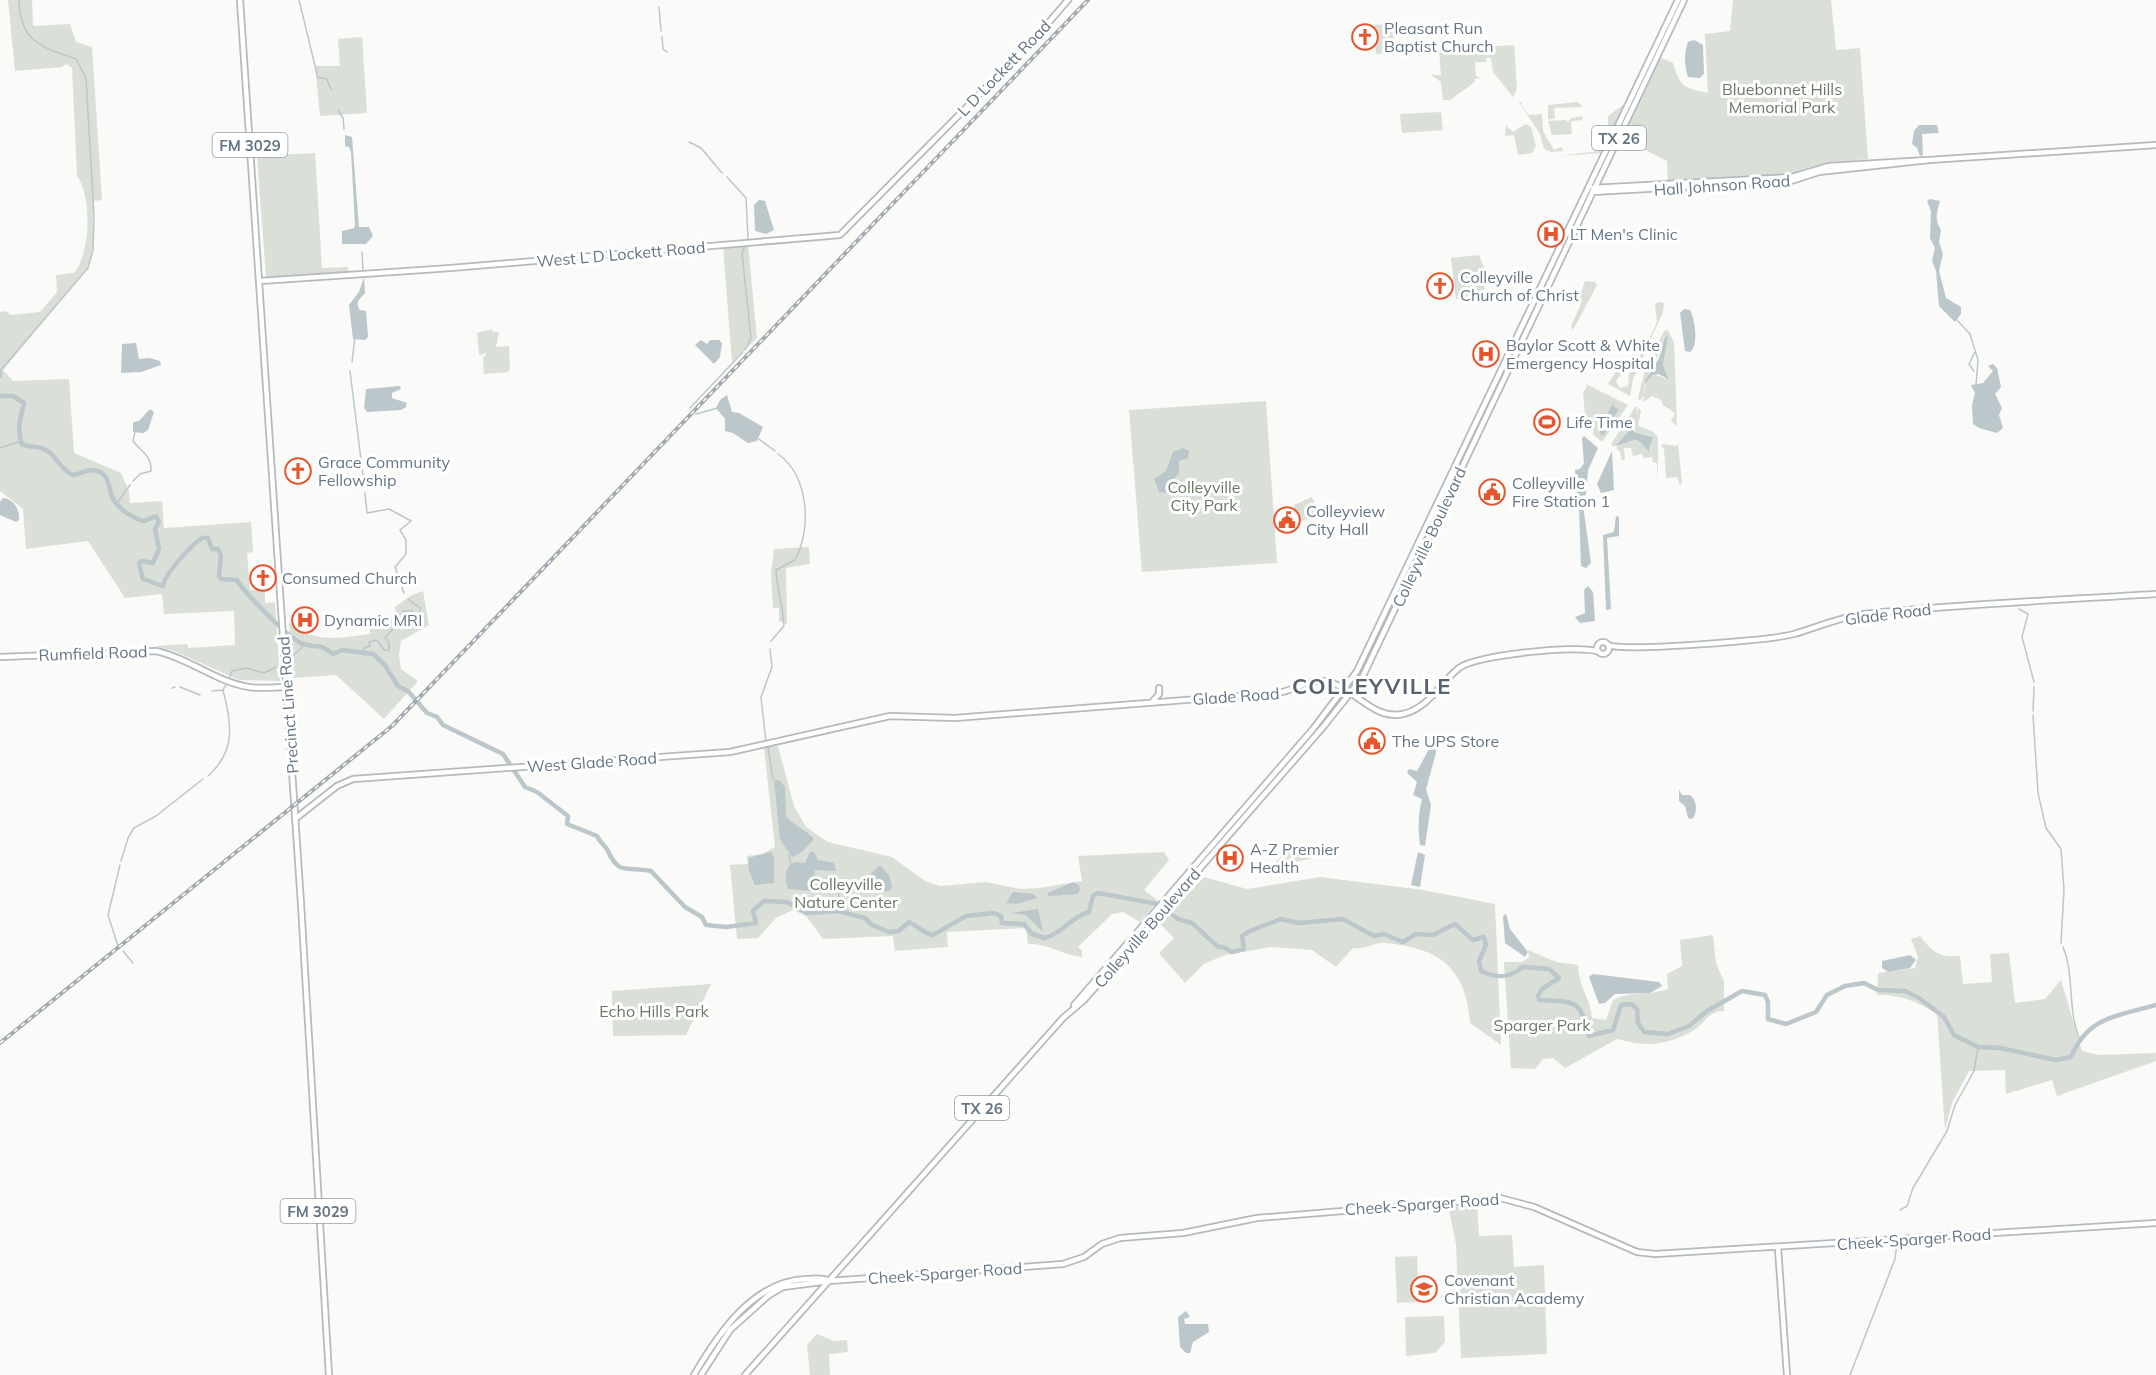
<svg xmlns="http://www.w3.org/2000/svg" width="2156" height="1375" viewBox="0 0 2156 1375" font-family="Mulish,sans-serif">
	<rect width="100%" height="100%" fill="#fafaf8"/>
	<path fill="#dadfd7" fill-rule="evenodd" d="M8,0H32L33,26L70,24L76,42L92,47L102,200L93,201V250L88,268L3,370L13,381L69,379L74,453L121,473L129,491L130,503L162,501L164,528L251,522L253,552L247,553L250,590H265V603L275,602L280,681L239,680L174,651L155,646L187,644L188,648L235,645L234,611L164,614L162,594L125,598L88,541L26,549L23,509L0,491V312L6,311L11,315L40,312L57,292L56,275L74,273C90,254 93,199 77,176L72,68L66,64L62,67L15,71Z
		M1733,0H1831L1836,50L1860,48L1868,159L1827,163L1790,174L1668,182L1667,161L1621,138L1659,57L1673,63C1680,87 1684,88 1708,93L1705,34L1730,31Z
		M1393,24L1394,52L1376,54L1374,25Z
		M362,37L367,113L320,116L315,66H340L338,39Z
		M1514,45L1517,89L1513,97L1493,72L1491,58H1486V62H1475L1476,76L1480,78L1474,79L1475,82L1450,100H1443L1441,82L1431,75H1441L1439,50Z
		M1519,102H1522L1521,104L1529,115L1542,114L1543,131L1554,150L1562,147L1563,151L1551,152L1544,149L1540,134Z
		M1578,102L1583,107L1554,108L1555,118L1548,120V105Z
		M1626,103L1601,153L1559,156L1598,151L1599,142L1608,134V116Z
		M1441,112L1443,130L1402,133L1400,114Z
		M1582,116L1583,120L1571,121L1572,134L1552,135L1548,121L1566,120L1568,122L1571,118Z
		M1526,124L1531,127L1536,146L1532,153L1518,155L1514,135L1505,136L1506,126L1513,132Z
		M315,153L322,268L348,267V272L266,277L257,156Z
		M748,244L757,338L732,362L723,246Z
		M1479,255L1485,270L1484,297L1456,299L1451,258Z
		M1585,281L1595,282L1597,285L1573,330L1571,326L1581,304L1556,292L1559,291L1560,294L1576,300V296H1580Z
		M1658,302L1664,303L1663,312L1633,379L1630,396L1608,384L1622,362L1638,357L1643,352L1657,322L1655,305ZM1629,363H1635V367L1629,373L1628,386L1620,388L1616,381Z
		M492,329L493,332H499L496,347L509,346L510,369L508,372L484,374L483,358L487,353L479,355L477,333Z
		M1668,330L1674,343L1677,426L1671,421L1675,413L1663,405L1661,400L1652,396L1643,402L1644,395L1640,401L1638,398L1645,371L1664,331ZM1664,336L1668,338L1663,365L1669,380L1653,374L1646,382L1644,395C1643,374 1661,359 1664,336Z
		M1586,384L1628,405L1602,442L1593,434V426L1586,428L1583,392L1587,387Z
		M1266,401L1277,563L1142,572L1129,410Z
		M1635,407H1637L1636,412L1639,408L1641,411L1638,426L1652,431L1658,437V485L1657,463L1653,462L1652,457L1644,458L1642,454L1633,456L1631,448H1624L1625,460H1622L1620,452L1616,448C1624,440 1634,437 1645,444L1648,451L1651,449L1652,436L1635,432L1634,416L1629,431L1614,447L1611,444Z
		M1678,443L1682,483L1680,486L1677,477L1666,478L1664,448L1661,447L1663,444L1677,446Z
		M1312,497L1319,515L1300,522L1294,505Z
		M809,547L810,564L786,568L787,624L779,621V608H773L771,574L774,549Z
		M423,591L429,625L401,641L399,655L401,669L418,681L384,719L336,675L293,678L289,622C312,644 340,638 370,634V620L396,618L395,607L412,595Z
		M778,746L794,806L806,827L828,842L892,857L925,881L940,886L986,882L1020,889L1039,888L1082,881L1078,856L1164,852L1169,860L1144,890L1158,901L1140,922L1123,912L1112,914L1078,947L1082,950V957C1062,955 1048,943 1028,944L1026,928L947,932L948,947L895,951L893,936L823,939L806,916L793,910L776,918L758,938L737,939L730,865L748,864L747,856L762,854L775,847L764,748Z
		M1328,847V855L1272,867L1286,850L1310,852Z
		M1204,877L1247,889L1320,877L1423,890L1495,904L1501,1045L1470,1023C1466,967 1439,948 1385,943C1374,942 1365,950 1353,948L1336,967L1312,950L1271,947L1225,955L1204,964L1185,983L1159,953L1174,938L1160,924Z
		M1713,935L1716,963L1724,982V1011C1708,1011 1705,1023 1694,1030C1667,1046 1646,1047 1617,1039L1565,1068L1553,1058L1543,1059L1535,1069L1511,1068L1504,962H1522L1529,957L1528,950L1556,962L1578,965C1579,989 1590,996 1592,1018L1606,1020L1613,1000C1629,991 1649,996 1668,989L1667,974L1682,966L1680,940Z
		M1920,936C1932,952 1940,958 1960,956L1963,984L1992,982L1990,954L2009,953L2015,1003L2045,999L2061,980L2082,1051L2098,1055L2156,1053V1061L2057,1096L2052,1080L2006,1094L2005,1070L1969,1071L1952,1103L1945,1130L1937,1014C1918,1002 1900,994 1877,995L1878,973L1915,968L1918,957L1911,939Z
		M711,984L686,1035L613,1036L612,991Z
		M1477,1203L1479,1236L1512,1235L1514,1267L1544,1265L1547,1354L1461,1358L1456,1244L1448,1205Z
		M1417,1256L1419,1302L1397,1303L1395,1257Z
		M1444,1316L1445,1342L1435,1353L1406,1356L1405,1317Z
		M817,1334L834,1341L847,1340L848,1352L829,1354L830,1375H810L807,1345Z"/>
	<path fill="#bbc7cb" d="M1694,40L1703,45L1704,74L1700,78L1688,77C1685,67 1683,55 1688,42Z
		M1919,125H1937L1939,133L1922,134L1923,155L1920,156L1917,148L1912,144L1914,131Z
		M345,135L352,137L359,227H369L373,236L366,244H342V231L354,228L355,225L351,152L349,147L345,146Z
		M1930,199L1940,201C1937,212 1934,219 1941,230L1939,242L1943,254L1939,271L1946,298L1961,307V314L1955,322L1939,306L1936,271L1932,261L1935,248L1930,238L1931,211L1927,201Z
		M759,200L765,201L774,230L766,234L755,231L754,205Z
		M364,277L365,293C361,298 354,302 360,310L366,311L368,337L365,340L353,339L349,305L359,292Z
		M1684,309L1690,310C1695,320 1699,345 1690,352L1685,351L1680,313Z
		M1665,336L1668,337L1663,365L1669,380L1659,374L1652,375L1645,384L1642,402L1646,379L1659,358Z
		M701,340L707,344L710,340H719L722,343L720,357L714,364L695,345Z
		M136,343L139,359L150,358L160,361L161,365L141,372L121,373L122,344Z
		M1993,364L1997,368L2001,387L1995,394L2002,408L1999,415L2003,428L1997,433L1979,428L1973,424L1972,405L1975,393L1971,385L1983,383L1993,371L1988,366Z
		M400,386L401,389L392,393V398L407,403L406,407L401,410L367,412L364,408L366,389Z
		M727,395L732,412L739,413L763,427L757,441L748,443L733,433L725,431V419L716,408L720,400Z
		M1615,400L1613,406L1619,410L1613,418L1614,423H1608L1605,434L1601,435L1599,428Z
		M1637,407L1632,421L1634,432L1653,437L1649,452C1634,432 1633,442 1615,446L1630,430Z
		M150,409L154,412L148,430L143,433L133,432V422L139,421Z
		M1584,436L1598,448L1588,470L1586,495L1577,496L1575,470L1580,469L1584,463L1582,438Z
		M1183,448L1189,451L1188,458L1179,461V472L1165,493L1159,492L1154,479L1166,471L1173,452Z
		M1612,451L1614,490L1601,493L1597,484Z
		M3,498C14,499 20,510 19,520L16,522L0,515V502Z
		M1583,505L1591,563L1586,568L1581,566L1579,506Z
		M1616,516L1619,517V536L1607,538L1611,609L1606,610L1603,535L1614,532Z
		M1588,586L1593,592L1595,621L1580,623L1575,617L1585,613L1584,590Z
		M1430,735L1437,737L1436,753L1426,789L1431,805L1425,846L1420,845C1418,829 1418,815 1422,799L1413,795L1417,782L1407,773L1409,769L1417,771L1428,751Z
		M774,780H779L785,787L786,816C794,826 805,829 814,839L802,852L792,857L780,839Z
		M1679,790L1682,795H1690C1697,800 1698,813 1692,819L1688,818L1685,806L1679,801Z
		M771,852L774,857V883L755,885L749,870L748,858Z
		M810,852H814L818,860L834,863L836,871L815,870L811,891L788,889C784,880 784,868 794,862L805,863Z
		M1418,852L1425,855L1420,887L1411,885Z
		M880,865L889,875L892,886L890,891L865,893L851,886L852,882L865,879Z
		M1073,882L1079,885L1080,890L1078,894L1048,896V893Z
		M1013,892L1033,894L1037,898L1017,904L1006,903Z
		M1038,909L1043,932L1026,915L1011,913Z
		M1506,914L1510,929L1528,952L1525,957L1505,943L1503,916Z
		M1910,955L1916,960L1910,968L1888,972L1882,968V961Z
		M1593,974L1659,982L1662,986L1650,993L1615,994L1605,1003L1599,1004L1589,977Z
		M1186,1311L1190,1317L1184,1319L1185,1324H1208L1209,1332L1193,1342L1190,1353H1186L1180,1347L1178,1317Z"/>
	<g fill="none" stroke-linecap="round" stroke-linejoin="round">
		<path stroke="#bbc7cb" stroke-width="1.5" d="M299,0L318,78H326L331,89
			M659,7L661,31
			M662,37L663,49L667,52
			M338,110L343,118L344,129
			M689,142L701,148L722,173
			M727,177L746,198L748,239
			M745,246L742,253L751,338L745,350
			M362,252L363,270
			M1956,319L1970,334L1978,360L1976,385
			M352,362L355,337
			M0,371L88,268L93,250L94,216L86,78L76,59C41,47 20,42 19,0
			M350,371L364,484
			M1974,371L1969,364L1975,352
			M690,408L743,352
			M696,414L718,408
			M759,439L775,451
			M0,448L17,442L22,444
			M133,481L140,474L151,471C152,455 141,452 133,441L135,432
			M365,493L367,513L389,509L411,521L400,530L406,540V554L395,567L404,593
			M1582,495V505
			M117,503L130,485
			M2019,609L2028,614L2022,637L2034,682
			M771,641L784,626C783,606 777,590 776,570L795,560C812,529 809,476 778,454
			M363,653L364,648L370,646L369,642L377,640L384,650H389V642L385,638L397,624L405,625L407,629L411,628L403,611H412L420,617V608L408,599
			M295,654L304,645
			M230,677L232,671L246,668L264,673L276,667
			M180,687L200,695
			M172,688L175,687
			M212,691L223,690
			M2033,711L2034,687
			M2033,715L2038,793L2046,828L2061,849L2064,890L2061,943
			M766,742L761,697L772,667L770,649
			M768,747L773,780
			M208,776C236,751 232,724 223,690L226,685
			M789,855L791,865
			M121,861L128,838L134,828L156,816L203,779
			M813,872L819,888H822L824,881L829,877L839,887L838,911
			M118,946L108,915L120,865
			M2063,947C2075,976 2067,1011 2080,1040
			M123,951L133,963
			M1900,1210L1907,1206L1913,1188L1947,1131L1955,1105L1974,1071L1978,1047
			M1850,1375L1895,1259L1897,1243"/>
		<path stroke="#bbc7cb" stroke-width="4.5" d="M0,374V376
			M0,396H13L24,403C21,416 16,430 22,444C31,449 40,444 49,452C58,459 61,470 73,475C79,474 87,470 92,470C111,472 107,486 113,499C120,510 132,518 144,521L156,516L159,522L155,529L159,549L153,563L141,561L139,564L143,579L163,586C165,573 191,546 202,538H208L212,549H218L221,555L219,576L221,579L237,580C244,592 291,641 303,644C318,649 315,641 333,654L342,650L373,654L384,664L398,686L408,691L427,713L437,717L443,725L503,754L525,787L537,792L568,816L567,824L597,836C600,843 605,845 608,851C619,876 627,866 651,871L685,907L702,917L706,925L726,927L756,923L753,911L764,901L787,902L807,913L838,911L865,918L872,925L889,932L899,931L909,922C918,926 922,933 933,935L966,916L994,913L1001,916L1002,923L1024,924L1032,934L1045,938C1063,933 1072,916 1089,912L1093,896L1098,893L1158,904L1178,919L1192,923L1218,947H1223L1232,952L1244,949L1242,936C1254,927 1267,926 1280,919L1299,923L1343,919L1374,936L1384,934L1403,942L1416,934L1433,935L1455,924L1473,940L1484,937L1486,945L1479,961L1481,971C1497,979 1510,978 1523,967L1549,969L1559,978L1542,989L1538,996L1539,1000C1575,1002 1580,998 1589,1036L1613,1030L1621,1005L1631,1004L1637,1009L1638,1023L1644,1032L1668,1034L1689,1026L1707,1011L1742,991L1765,995L1768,1002V1019L1786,1024L1816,1012L1827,995L1845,986L1864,983L1878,990L1905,991L1919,998L1944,1017L1954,1035L1978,1047L2000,1048L2056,1060L2071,1057C2088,1016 2118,1016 2156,1005"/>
		<g stroke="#b5babe" stroke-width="8">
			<path id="major" d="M240,0L301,904L329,1375
				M1593,188L1775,178L1792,177L1829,166L1927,160
				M1592,192L1791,181L1819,172L1929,160L2156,145
				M260,281L451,268L840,235L1038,35L1068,0
				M1597 648a6 6 0 1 1 12 0a6 6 0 1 1-12 0Z
				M1608,645C1626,652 1771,640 1794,634C1818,627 1840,617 1864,614C1961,604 2059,600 2156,594
				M0,657L156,651C189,658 216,682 249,687C261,689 274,687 287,687
				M1153,701L1159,694V688
				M295,819L337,786L353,779L730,752L890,716L955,718L1276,693C1292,692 1308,679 1324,681C1353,685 1372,721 1403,714C1429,708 1440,683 1459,668C1474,655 1582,644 1599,652
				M1074,1005L1313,729L1357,671L1678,0
				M1778,1248L1787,1375
				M694,1375C718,1334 753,1281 806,1279C814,1279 822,1277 829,1281
				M701,1375L730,1330L769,1295L783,1287L829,1281L1063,1264L1084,1257L1102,1244L1120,1238L1183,1233L1257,1218L1500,1198L1534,1207L1637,1252L1655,1254L2156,1223
				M745,1375L1063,1018L1083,1001L1128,951L1324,726L1362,678L1684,0"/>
		</g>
		<use href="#major" stroke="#fff" stroke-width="4.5"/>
		<g stroke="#a2aab0" stroke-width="4">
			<path id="rail" d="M0,1043L392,726L1088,0"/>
		</g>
		<use href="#rail" stroke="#fff" stroke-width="1.5" stroke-dasharray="4.5" stroke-linecap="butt"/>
	</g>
	<defs>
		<g id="church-ring" transform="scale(1.35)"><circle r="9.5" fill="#fff" stroke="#e4572e" stroke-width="1.5"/><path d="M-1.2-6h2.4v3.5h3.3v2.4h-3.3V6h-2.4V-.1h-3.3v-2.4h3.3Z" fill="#e4572e"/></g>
		<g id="hospital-ring" transform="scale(1.35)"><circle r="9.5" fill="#fff" stroke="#e4572e" stroke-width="1.5"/><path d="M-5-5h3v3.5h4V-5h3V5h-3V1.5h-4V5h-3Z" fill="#e4572e"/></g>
		<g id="stadium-ring" transform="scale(1.35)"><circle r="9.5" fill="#fff" stroke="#e4572e" stroke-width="1.5"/><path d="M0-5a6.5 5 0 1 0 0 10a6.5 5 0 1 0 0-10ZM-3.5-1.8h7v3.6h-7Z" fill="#e4572e"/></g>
		<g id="civic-ring" transform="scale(1.35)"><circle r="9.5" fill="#fff" stroke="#e4572e" stroke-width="1.5"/><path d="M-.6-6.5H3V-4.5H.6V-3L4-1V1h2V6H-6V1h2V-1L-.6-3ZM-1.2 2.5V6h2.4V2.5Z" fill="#e4572e"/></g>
		<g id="school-ring" transform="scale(1.35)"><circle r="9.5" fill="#fff" stroke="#e4572e" stroke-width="1.5"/><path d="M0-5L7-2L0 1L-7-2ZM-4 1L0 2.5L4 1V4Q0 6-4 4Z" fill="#e4572e"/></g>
	</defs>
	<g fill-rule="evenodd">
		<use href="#church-ring" x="1365" y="37"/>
		<use href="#hospital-ring" x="1551" y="234"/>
		<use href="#church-ring" x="1440" y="286"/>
		<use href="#hospital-ring" x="1486" y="354"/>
		<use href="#stadium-ring" x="1547" y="422"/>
		<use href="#church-ring" x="298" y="471"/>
		<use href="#civic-ring" x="1492" y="492"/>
		<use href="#civic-ring" x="1287" y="520"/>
		<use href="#church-ring" x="263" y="578"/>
		<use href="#hospital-ring" x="305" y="620"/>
		<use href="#civic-ring" x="1372" y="741"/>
		<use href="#hospital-ring" x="1230" y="858"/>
		<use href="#school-ring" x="1424" y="1289"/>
	</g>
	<g text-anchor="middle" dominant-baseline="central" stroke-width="6" stroke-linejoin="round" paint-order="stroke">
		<g fill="#fff" stroke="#939fa8" stroke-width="1.5">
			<rect x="1592" y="126" width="54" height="24" rx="4.5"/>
			<rect x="212.5" y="133" width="75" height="24" rx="4.5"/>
			<rect x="955" y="1096" width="54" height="24" rx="4.5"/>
			<rect x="280.5" y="1199" width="75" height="24" rx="4.5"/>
		</g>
		<g font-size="15" font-weight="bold" fill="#657683">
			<text x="1619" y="138">TX 26</text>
			<text x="250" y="145">FM 3029</text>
			<text x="982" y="1108">TX 26</text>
			<text x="318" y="1211">FM 3029</text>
		</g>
		<g font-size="16" fill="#657683" stroke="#fff" text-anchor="start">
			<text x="1384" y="28">Pleasant Run<tspan x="1384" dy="18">Baptist Church</tspan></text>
			<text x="1570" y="234">LT Men's Clinic</text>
			<text x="1460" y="277">Colleyville<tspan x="1460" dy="18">Church of Christ</tspan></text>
			<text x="1506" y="345">Baylor Scott &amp; White<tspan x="1506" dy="18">Emergency Hospital</tspan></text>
			<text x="1566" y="422">Life Time</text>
			<text x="318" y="462">Grace Community<tspan x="318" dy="18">Fellowship</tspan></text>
			<text x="1512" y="483">Colleyville<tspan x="1512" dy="18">Fire Station 1</tspan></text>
			<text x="1306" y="511">Colleyview<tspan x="1306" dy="18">City Hall</tspan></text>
			<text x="282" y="578">Consumed Church</text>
			<text x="324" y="620">Dynamic MRI</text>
			<text x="1392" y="741">The UPS Store</text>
			<text x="1250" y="849">A-Z Premier<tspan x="1250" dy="18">Health</tspan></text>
			<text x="1444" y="1280">Covenant<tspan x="1444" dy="18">Christian Academy</tspan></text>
		</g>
		<g font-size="16" fill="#657683" stroke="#fff">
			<text transform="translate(1004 68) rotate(-46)">L D Lockett Road</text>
			<text transform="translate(1722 185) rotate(-4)">Hall Johnson Road</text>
			<text transform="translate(621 254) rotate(-5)">West L D Lockett Road</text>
			<text transform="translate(1429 537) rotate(-65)">Colleyville Boulevard</text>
			<text transform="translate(1888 614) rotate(-7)">Glade Road</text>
			<text transform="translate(93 653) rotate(-2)">Rumfield Road</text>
			<text transform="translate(1236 696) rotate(-4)">Glade Road</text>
			<text transform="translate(288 705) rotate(-94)">Precinct Line Road</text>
			<text transform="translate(592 762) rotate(-4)">West Glade Road</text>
			<text transform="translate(1147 928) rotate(-49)">Colleyville Boulevard</text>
			<text transform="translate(1422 1204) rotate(-4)">Cheek-Sparger Road</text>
			<text transform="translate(1914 1239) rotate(-4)">Cheek-Sparger Road</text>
			<text transform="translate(945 1273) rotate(-4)">Cheek-Sparger Road</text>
		</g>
		<g font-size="16" fill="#687a64" stroke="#fff">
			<text x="1782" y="89">Bluebonnet Hills<tspan x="1782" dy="18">Memorial Park</tspan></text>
			<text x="1204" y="487">Colleyville<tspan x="1204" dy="18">City Park</tspan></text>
			<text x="846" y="884">Colleyville<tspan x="846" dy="18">Nature Center</tspan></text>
			<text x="654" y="1011">Echo Hills Park</text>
			<text x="1542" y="1025">Sparger Park</text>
		</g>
		<g font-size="22" font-weight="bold" letter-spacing="1.5" fill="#57646e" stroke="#fff">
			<text x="1372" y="686">COLLEYVILLE</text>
		</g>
	</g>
</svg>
